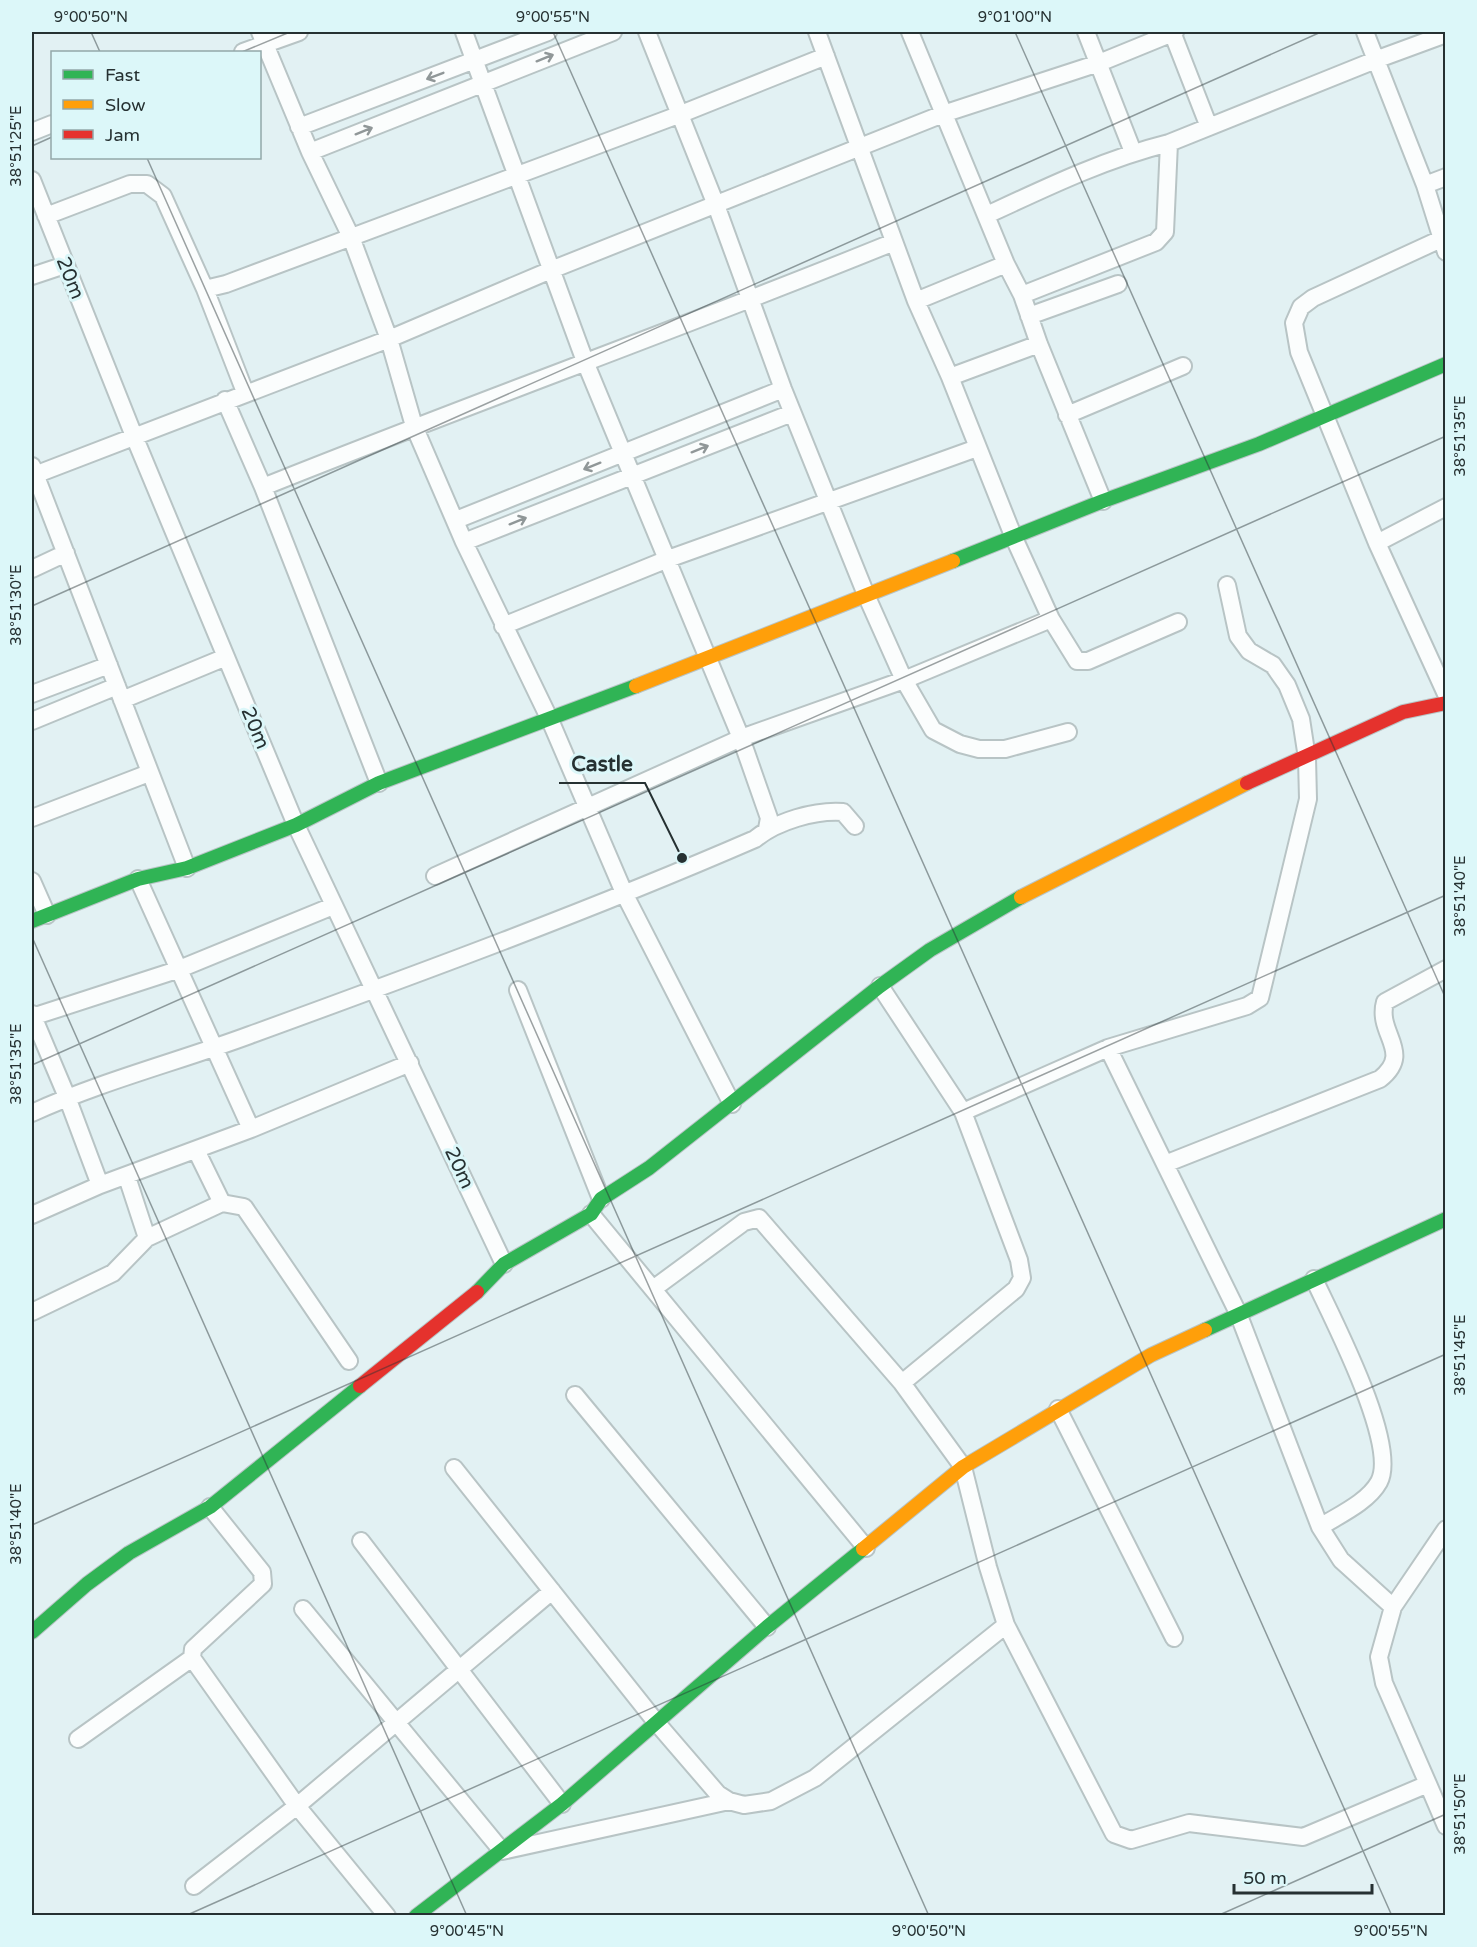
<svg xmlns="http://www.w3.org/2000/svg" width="1477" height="1947" viewBox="0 0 1477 1947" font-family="'Varela Round',sans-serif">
	<rect width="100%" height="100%" fill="#e2f1f3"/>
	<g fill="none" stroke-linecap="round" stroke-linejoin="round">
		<g stroke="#b8c4c5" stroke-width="20">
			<path id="street" d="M260,32L310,152L351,237L389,339L414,426L464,542L550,720L625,895L732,1104
				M464,32L586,364L741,738L769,818L767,829
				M647,32L716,205L783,389L867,597L904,680L933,730L960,744L979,749H1005L1068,732
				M910,32L1006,264L1022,295L1039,344L1103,501
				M1086,32L1133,152
				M1172,32L1209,127
				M1365,32L1425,185L1446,252
				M243,52L299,32
				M299,127L548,32
				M32,132L52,124
				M310,152L613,32
				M32,180L134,436L296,825L504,1264
				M1425,185L1446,177
				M987,215C1047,187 1105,159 1169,143L1378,59L1446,34
				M46,216L130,184H147L163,196L205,289L226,284L681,114L826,56
				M1441,239L1313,298L1301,307L1294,323L1299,352L1377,543L1446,694
				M32,276L65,265
				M205,289L245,392
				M1022,295L1156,242L1165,232L1169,143
				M916,301L1006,264
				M1029,316L1118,284
				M950,377L1039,344
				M225,400L263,487L379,783
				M1067,415L1183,366
				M32,466L187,868
				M32,476L389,339L551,270L943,114L1099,63L1175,32
				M263,487C472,403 685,327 894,242
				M456,520L783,389
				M464,542L792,413
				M1377,543L1446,507
				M32,569L66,553
				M1051,619L1077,661H1088L1178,622
				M503,626L668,559L977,448
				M32,694L109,665
				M122,700L226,657
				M32,721L117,686
				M32,818L149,773
				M435,876L741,738L904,680L1051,619L1014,538L950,377L916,301L817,32
				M138,879L251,1129
				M32,881L47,915
				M880,986L963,1112L1019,1260L1022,1278L1016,1289L902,1383
				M518,990L601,1199
				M32,1014L67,1097L100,1185
				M32,1017L177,970L333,906
				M1108,1048L1238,1313L1320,1527L1341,1560L1393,1607
				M963,1112L1108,1048L1247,1006L1260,998L1308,799L1307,758L1301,719L1287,685L1273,665L1249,651L1238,636L1227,585
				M32,1113C102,1081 177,1062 250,1035C420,973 589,911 755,839C777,821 815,810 843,812L855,826
				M196,1150L222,1203L244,1207L349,1361
				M1165,1164L1380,1079C1414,1052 1376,1034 1385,1002L1446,969
				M591,1214L866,1548
				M32,1215L100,1185L251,1129L410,1063
				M147,1238L222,1203
				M1314,1279C1332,1318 1399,1445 1379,1482C1368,1502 1339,1515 1320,1527
				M653,1289L744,1222L759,1218L902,1383L963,1467L988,1567L1006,1625L1114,1834L1131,1840L1189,1823L1303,1837L1428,1784L1446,1826
				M32,1312L113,1273L147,1238L127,1177
				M575,1395L767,1627
				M1058,1409L1174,1638
				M454,1468L656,1722L718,1794L729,1801L744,1805L771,1801L815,1778L1006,1625
				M210,1507L262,1572L263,1584L193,1649L192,1658L297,1806L387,1916
				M361,1541L562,1804
				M303,1609L502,1851L729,1801
				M78,1739L192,1658
				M1428,1784L1384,1683L1379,1657L1393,1607L1446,1529
				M194,1886L297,1806L552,1591"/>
		</g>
		<g stroke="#b8c4c5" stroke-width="16">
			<path id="fast" d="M953,561L1103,501L1259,444L1446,364
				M32,921L138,879L187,868L296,825L379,783L636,686
				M477,1292L504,1264L591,1214L601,1199L649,1168L880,986L930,950L1021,897
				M1205,1330L1446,1219
				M32,1632L87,1584L129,1553L210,1507L360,1386
				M416,1916L562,1804L767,1627L863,1549"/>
		</g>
		<g stroke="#b8c4c5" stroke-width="16">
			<path id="slow" d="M636,686L953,561
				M1021,897L1247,783
				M863,1549L963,1467L1151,1355L1205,1330"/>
		</g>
		<g stroke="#b8c4c5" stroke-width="16">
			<path id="jam" d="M1247,783L1403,712L1446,703
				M360,1386L477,1292"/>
		</g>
		<use href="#street" stroke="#fbfdfd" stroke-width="16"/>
		<use href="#fast" stroke="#30b455" stroke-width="14"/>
		<use href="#slow" stroke="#ff9f0a" stroke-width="14"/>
		<use href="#jam" stroke="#e5322d" stroke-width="14"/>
	</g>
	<defs><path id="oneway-shaft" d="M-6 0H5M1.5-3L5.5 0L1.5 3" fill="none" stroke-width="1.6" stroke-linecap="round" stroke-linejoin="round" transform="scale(1.5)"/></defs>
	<g stroke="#909798">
		<use href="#oneway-shaft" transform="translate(545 58) rotate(-22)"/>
		<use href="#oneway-shaft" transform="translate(435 76) rotate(159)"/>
		<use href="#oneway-shaft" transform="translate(364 131) rotate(-22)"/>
		<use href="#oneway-shaft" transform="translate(700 449) rotate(-22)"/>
		<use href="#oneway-shaft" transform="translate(592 466) rotate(158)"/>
		<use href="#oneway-shaft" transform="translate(518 521) rotate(-22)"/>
	</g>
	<path fill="none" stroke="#263132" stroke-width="1.5" stroke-opacity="0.45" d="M91,32L100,52M553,32L1392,1916M1015,32L1446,999M242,52L290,32M32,146L52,137M147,158L929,1916M32,606L1321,32M32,937L467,1916M32,1065L1446,436M32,1525L1446,895M185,1916L1446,1354M1217,1916L1446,1814"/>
	<g text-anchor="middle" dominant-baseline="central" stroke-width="6" stroke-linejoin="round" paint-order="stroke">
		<g font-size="20" fill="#263132" stroke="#dcf7f9">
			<text transform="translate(70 278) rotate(68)">20m</text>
			<text transform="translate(255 728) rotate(67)">20m</text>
			<text transform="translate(459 1168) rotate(65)">20m</text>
		</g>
	</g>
	<path fill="none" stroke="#263132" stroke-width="2" d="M682 858L645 783H559"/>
	<circle fill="#263132" stroke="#dcf7f9" stroke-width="2" cx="682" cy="858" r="6"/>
	<g font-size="21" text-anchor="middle" font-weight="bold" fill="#263132" stroke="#dcf7f9" stroke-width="6" stroke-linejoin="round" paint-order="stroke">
		<text x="602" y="771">Castle</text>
	</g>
	<rect width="1477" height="1947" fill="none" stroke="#dcf7f9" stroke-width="66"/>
	<rect x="51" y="51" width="210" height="108" fill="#dcf7f9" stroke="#93a8a9" stroke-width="1.5"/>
	<rect x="63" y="70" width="30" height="9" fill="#30b455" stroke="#93a8a9" stroke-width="1.5"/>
	<text x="105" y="81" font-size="18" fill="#263132">Fast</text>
	<rect x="63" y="100" width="30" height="9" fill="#ff9f0a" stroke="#93a8a9" stroke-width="1.5"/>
	<text x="105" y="111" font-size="18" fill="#263132">Slow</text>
	<rect x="63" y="130" width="30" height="9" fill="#e5322d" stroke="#93a8a9" stroke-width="1.5"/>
	<text x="105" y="141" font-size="18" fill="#263132">Jam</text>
	<path d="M1234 1884v9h138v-9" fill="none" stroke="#263132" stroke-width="3"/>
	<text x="1243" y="1884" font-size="18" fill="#263132" stroke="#dcf7f9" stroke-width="4.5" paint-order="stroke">50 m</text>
	<rect x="33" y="33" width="1411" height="1881" fill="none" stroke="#263132" stroke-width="2"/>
	<g font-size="15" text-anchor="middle" fill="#263132">
		<text x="91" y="22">9°00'50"N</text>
		<text x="553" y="22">9°00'55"N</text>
		<text x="1015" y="22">9°01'00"N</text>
		<text transform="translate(16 146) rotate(-90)" y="5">38°51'25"E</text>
		<text transform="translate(1460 436) rotate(-90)" y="5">38°51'35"E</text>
		<text transform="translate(16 605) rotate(-90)" y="5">38°51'30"E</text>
		<text transform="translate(1460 896) rotate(-90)" y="5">38°51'40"E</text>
		<text transform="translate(16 1064) rotate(-90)" y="5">38°51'35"E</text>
		<text transform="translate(1460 1355) rotate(-90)" y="5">38°51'45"E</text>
		<text transform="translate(16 1524) rotate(-90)" y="5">38°51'40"E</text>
		<text transform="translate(1460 1814) rotate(-90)" y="5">38°51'50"E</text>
		<text x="467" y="1936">9°00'45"N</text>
		<text x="929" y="1936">9°00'50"N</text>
		<text x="1391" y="1936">9°00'55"N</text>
	</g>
</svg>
